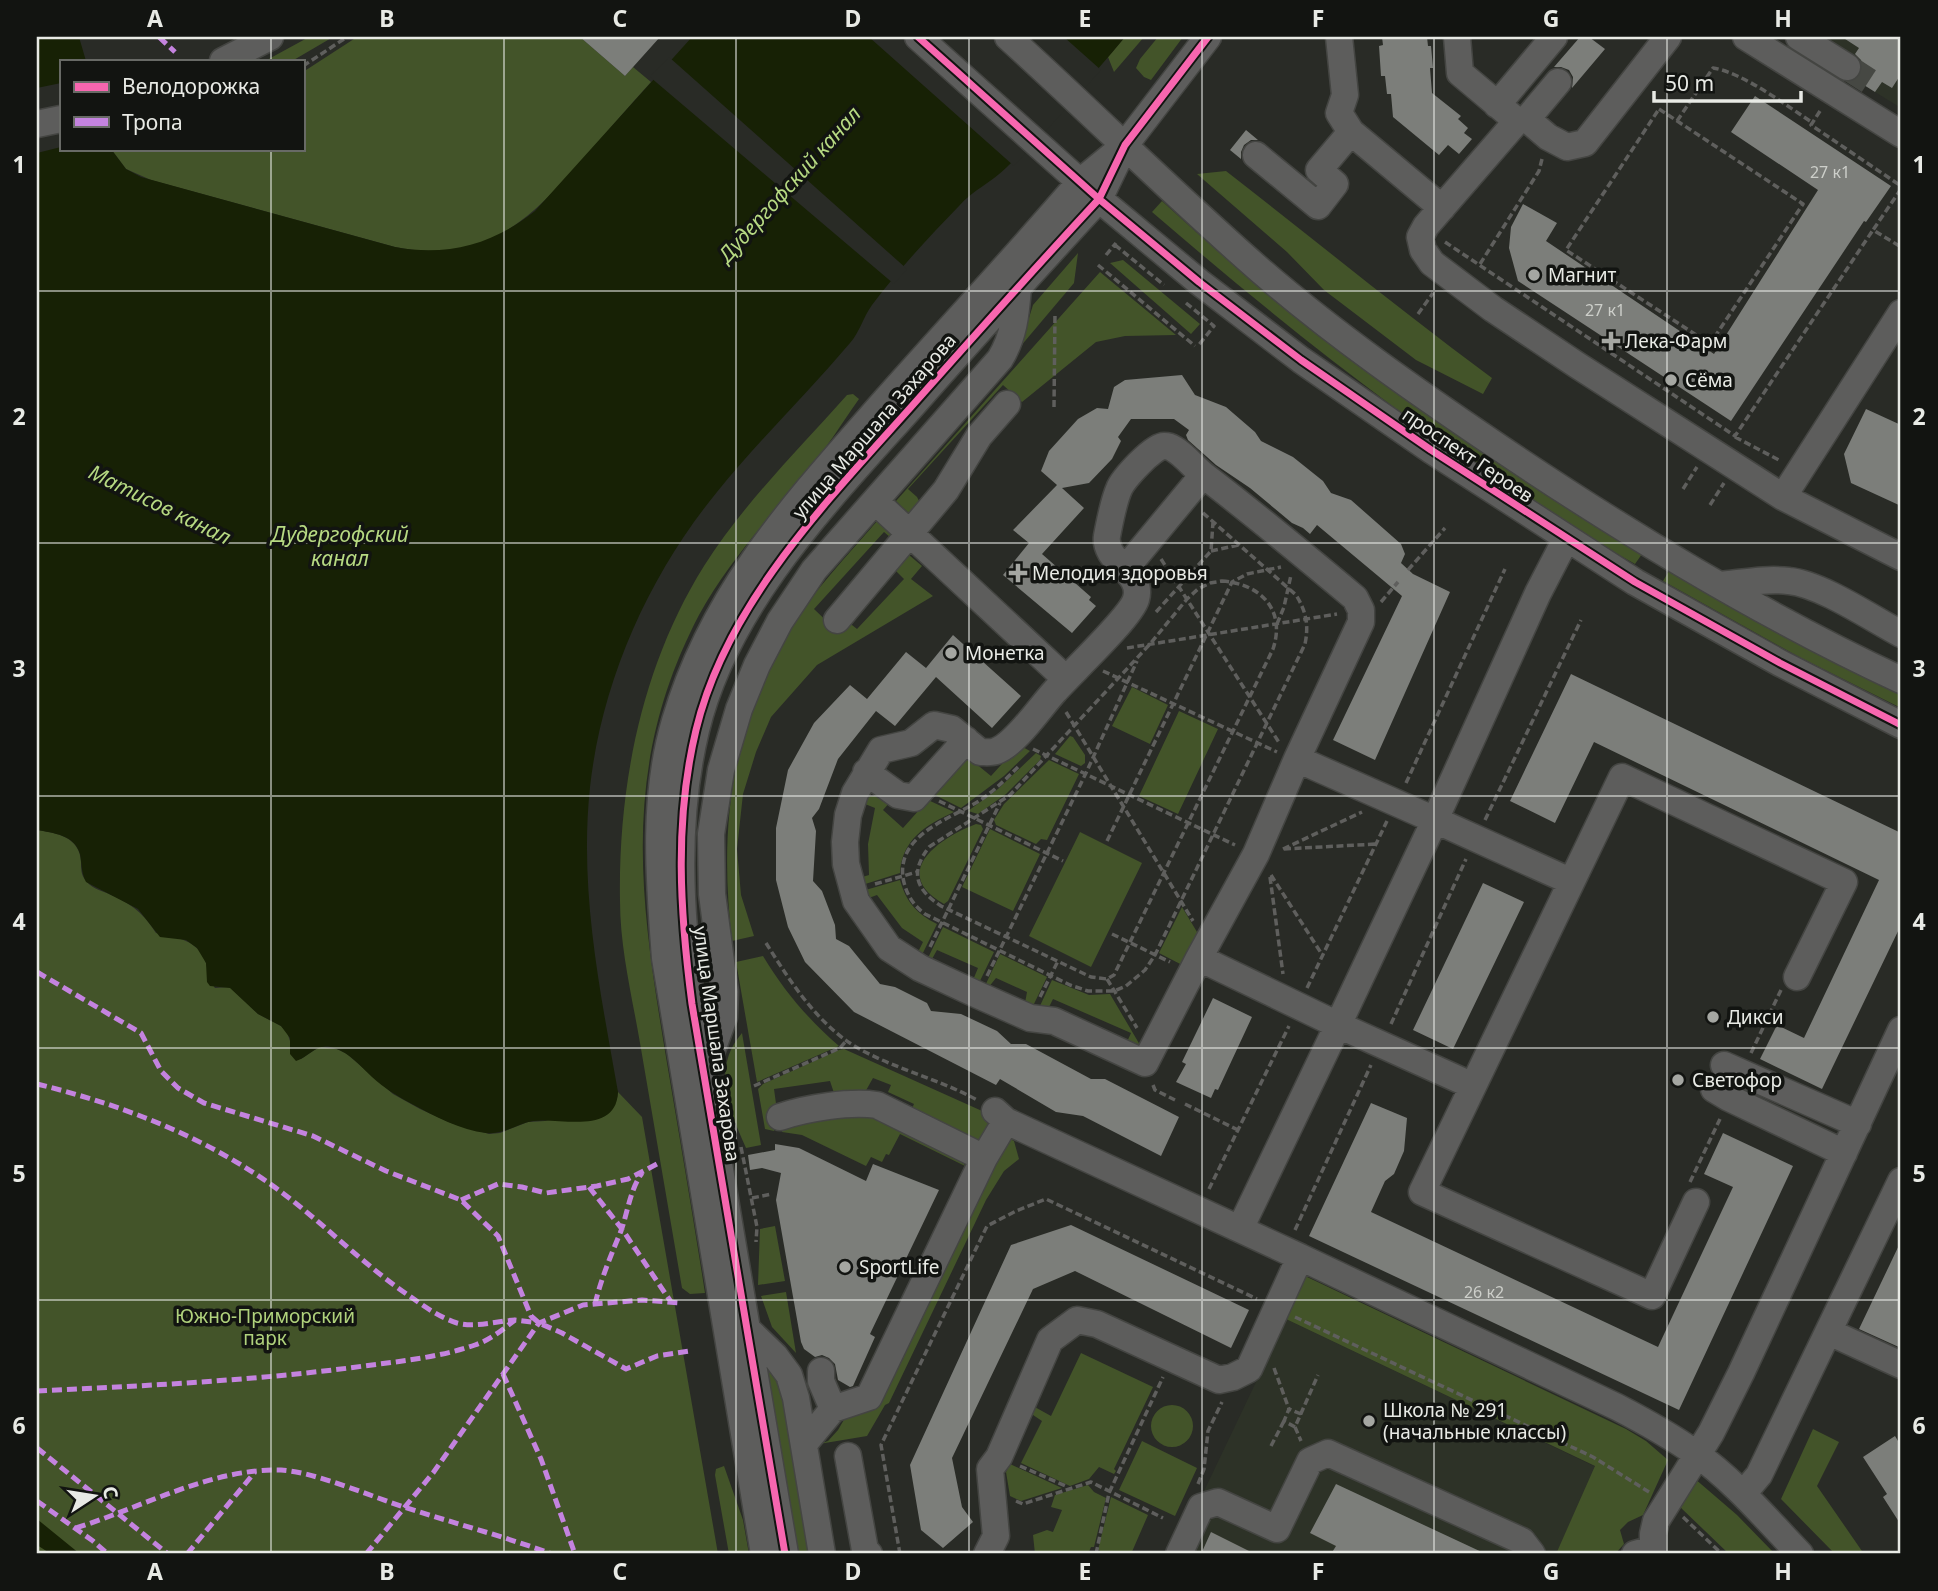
<svg xmlns="http://www.w3.org/2000/svg" width="1938" height="1591" viewBox="0 0 1938 1591" font-family="'Noto Sans',sans-serif">
	<rect width="100%" height="100%" fill="#292b26"/>
	<path fill="#2d3227" d="M1788,37H1901V108L1875,92Z
		M1286,1319L1596,1467L1556,1554H1174Z"/>
	<path fill="#435429" d="M309,37H333L292,61H265Z
		M357,37H580L625,76L633,67L651,82C628,107 606,133 583,159C529,221 485,265 395,247L151,180L126,169L111,149H303V72Z
		M1125,37H1144L1114,72L1108,57Z
		M1158,37H1183L1151,80L1144,77L1136,68L1140,59Z
		M1226,171C1315,240 1401,311 1492,378L1483,394L1416,360L1324,290L1287,252L1197,174Z
		M1162,201C1308,336 1472,451 1642,554L1635,564C1461,467 1303,342 1152,212Z
		M1078,253L1074,283L1020,347L1033,305Z
		M1123,260L1200,324L1191,334L1110,263Z
		M1100,272L1176,335L1125,336L1096,342L1022,402L1003,385L908,489L917,497L926,514L916,520L896,501Z
		M853,394L859,399C842,423 826,449 807,472C769,518 728,562 699,615C619,768 640,901 667,1063C680,1140 693,1216 705,1293L690,1294L682,1288C668,1206 654,1125 640,1043C632,996 620,948 620,901C618,785 642,665 704,566C744,503 798,450 847,395Z
		M878,520L899,538H891L884,532L814,609L837,631L847,621L857,629L904,579L895,570L909,555L922,566L911,579L933,596L817,665L771,717L756,752L743,794L737,849L741,895L754,936L732,941C719,830 730,730 788,632C813,591 847,556 878,520Z
		M1669,571L1807,649L1901,695V708L1799,657L1663,581Z
		M1132,687L1168,705L1150,744L1112,726Z
		M1179,711L1218,729L1178,814L1139,796Z
		M1070,736L1073,737L1085,755V763L1081,766L1055,754Z
		M1019,745L1030,751L1004,776L961,808L933,794L965,758H969L991,776Z
		M1036,753L1041,756L1040,760L1006,794L978,814L968,811L998,789Z
		M1049,760L1079,774L1047,840L1041,839L1036,844L996,825L994,820L1004,804Z
		M881,795L891,801L883,810L903,828L928,800L954,812C926,825 902,839 900,873L859,886V878L869,875L868,844L875,808L865,804L866,797Z
		M976,824L981,825L983,829L948,901L944,904C889,873 939,838 976,824Z
		M990,829L1040,854L1013,911L962,887Z
		M37,830C57,833 80,837 81,862C81,869 81,876 87,882C93,889 103,891 111,895C132,904 144,914 156,933C176,937 199,940 206,963C209,974 207,978 215,988L230,987L258,1014L281,1026L287,1032L291,1044L290,1049L301,1059L319,1047L337,1049L347,1054L393,1094L420,1109L451,1123L489,1134L500,1133L528,1122L545,1121L617,1098L618,1092L642,1117L718,1554H37Z
		M1080,832L1142,863L1091,967L1029,936Z
		M900,880C906,902 917,914 937,924L921,957L918,952L923,942L902,928L877,895L866,899L862,891Z
		M1182,907L1200,937L1186,967L1159,953Z
		M943,927L994,952L978,985L973,980L978,968L937,950L932,959L927,960Z
		M1000,954L1047,977L1032,1008L1025,1003L1027,992L996,978L988,988H984Z
		M763,956C784,991 808,1019 839,1046L757,1082L736,962Z
		M1052,980L1089,995L1110,994L1140,1045L1134,1048L1126,1044L1131,1033L1053,999L1049,1007L1039,1008Z
		M742,1033L761,1145L746,1148C729,1109 711,1069 742,1033Z
		M844,1049L991,1115L988,1123L991,1125L981,1144L909,1115L914,1104L888,1092L891,1085L873,1078L864,1094L834,1093L830,1081L774,1089L778,1118L774,1131L765,1129L758,1089L763,1084L839,1050Z
		M866,1109L961,1157L965,1166L900,1134L889,1155L886,1154L882,1162L871,1157L866,1166L802,1135L782,1132L783,1122Z
		M1008,1138L1014,1141L1019,1159L1004,1171L986,1200L889,1403L885,1405L867,1436L819,1444L828,1441L838,1430Z
		M775,1226L785,1281L758,1285L760,1229Z
		M1305,1276L1626,1429L1646,1441L1668,1460L1643,1515L1628,1522L1620,1530L1624,1544L1615,1554H1556L1595,1466L1286,1319Z
		M786,1292L796,1353L772,1327L761,1296Z
		M1081,1353L1153,1387L1114,1469L1116,1471L1114,1474L1099,1467L1089,1479L1070,1486L1021,1463L1042,1421L1030,1413L1033,1406L1051,1416Z
		M769,1368L782,1390L810,1554H797L766,1370Z
		M1151 1426a21 21 0 1 1 42 0a21 21 0 1 1-42 0Z
		M1813,1429L1839,1442L1817,1486L1864,1554H1835L1781,1499Z
		M1142,1441L1197,1468L1175,1516L1119,1490Z
		M1010,1464L1062,1488L1021,1501L1010,1496L1006,1472Z
		M724,1466L743,1520L749,1554H729L715,1475L716,1469Z
		M1694,1478L1737,1515L1775,1554H1729L1679,1506Z
		M1088,1485L1094,1492L1106,1498L1094,1547H1091L1088,1554H1035L1033,1535L1047,1530L1053,1532L1062,1510L1051,1507L1055,1495Z
		M1111,1497L1148,1515L1131,1554H1108L1098,1550Z"/>
	<path fill="#172105" d="M37,37H79L86,61H61V149H111L126,169L141,177L395,247C447,257 494,244 535,211L692,37H1125C1088,81 1049,127 1007,167C992,182 973,190 959,206C929,237 898,270 872,305C863,317 860,332 850,343C807,394 759,440 717,492C649,575 602,680 590,787C579,891 600,990 618,1092C616,1136 560,1117 533,1121C516,1124 504,1135 486,1133C461,1130 434,1116 412,1104C397,1096 384,1088 372,1077C360,1066 350,1053 334,1048C316,1042 311,1056 296,1061L290,1054V1038L281,1026L258,1014L230,988L210,986L207,982L206,963L197,948L186,940L160,937L138,909L86,882C81,872 82,864 80,854C75,835 53,833 37,830Z
		M37,1519L80,1554H51L37,1545Z"/>
	<path fill="#292b26" d="M869,37H1064L1101,70L1014,166Z
		M669,57L907,269L894,284L650,77Z
		M61,83V147L37,153V88Z"/>
	<path fill="#7c7e7a" d="M580,37H660L625,76Z
		M1382,37H1427L1428,46H1431L1433,68H1430L1432,93L1461,116L1458,119L1468,128L1464,133L1472,139L1459,154L1448,145L1439,155L1393,117L1391,94H1387L1385,76H1381L1379,46L1383,45Z
		M1580,37H1589L1605,49L1572,88L1573,77L1569,70L1561,67H1554Z
		M1842,37H1901V74L1892,88L1882,82L1875,92L1856,80L1863,68L1861,60L1855,54L1859,48Z
		M1755,96L1891,186L1866,222L1864,221L1731,421L1518,281L1509,248L1511,227L1523,204L1557,223L1546,241L1714,354L1818,190L1731,132Z
		M1246,130L1258,140H1251L1244,145L1241,152V159L1230,150Z
		M1182,375L1195,395L1226,407L1255,432L1261,441L1293,457L1323,481L1331,493L1351,500L1401,544L1405,554L1401,563L1413,574L1450,592L1375,760L1333,740L1402,596L1317,525L1310,534L1303,528L1292,523L1250,488L1216,465L1188,440L1186,435L1189,430L1174,419H1131L1118,437L1121,441L1112,459L1089,483L1062,488L1084,508L1042,554L1091,597L1089,600L1096,606L1072,633L1003,575L1029,543L1013,530L1057,485L1041,471L1049,451L1078,419L1097,408L1108,409L1114,387L1125,380Z
		M1866,409L1901,425V506L1851,483L1844,454Z
		M953,635L1021,696L992,728L936,677L895,726L876,711L838,759L819,809L812,818L816,831L813,881L822,891L835,925L836,939L849,946L880,984L895,987L927,1003L931,1011L961,1014L997,1031L1011,1044H1026L1091,1079H1105L1179,1117L1161,1156L1083,1116L1056,1112L1000,1079L996,1085L854,1012L805,962L788,927L776,880V828L788,770L814,723L850,685L867,699L906,652L926,668Z
		M1571,674L1901,833V925L1822,1089L1760,1059L1777,1025L1804,1038L1879,880L1594,742L1555,823L1510,801Z
		M1483,883L1524,902L1453,1049L1413,1030Z
		M1213,998L1252,1017L1218,1090L1215,1089L1211,1098L1176,1082L1186,1064L1182,1062Z
		M1371,1103L1407,1118L1404,1151L1394,1174L1385,1181L1371,1212L1658,1347L1733,1187L1704,1174L1723,1133L1793,1166L1679,1410L1309,1236Z
		M775,1144L799,1148L866,1181L873,1164L939,1190L870,1334L875,1337L853,1386L850,1387L838,1380L835,1364L829,1358L822,1355L815,1357L804,1349L801,1342L776,1200L781,1173L762,1168L750,1170L748,1155L775,1150Z
		M1071,1225L1249,1310L1231,1348L1075,1271L1033,1289L952,1458L962,1507L973,1522L943,1548L921,1530L910,1465L1011,1245Z
		M1901,1241V1348L1859,1329Z
		M1895,1436L1901,1446V1525L1883,1497L1887,1494L1863,1457Z
		M1336,1484L1486,1554H1331L1336,1546L1310,1533Z
		M1211,1532L1255,1554H1201Z"/>
	<g fill="none" stroke-linecap="round" stroke-linejoin="round">
		<path stroke="#464843" stroke-width="26" stroke-dasharray="26 13" stroke-linecap="butt" d="M1847,67L1878,87"/>
		<g stroke="#444542" stroke-width="29">
			<path id="minor" d="M918,37L1099,199L1199,282L1301,360L1431,450L1635,582L1780,663L1901,725
				M1008,37C1093,114 1174,195 1261,271C1335,335 1417,392 1497,446C1626,533 1761,615 1901,680
				M1339,37L1345,95L1339,113L1351,132L1442,208
				M1457,37L1460,73L1517,121
				M1668,37L1585,143L1567,147L1548,137L1527,119L1517,121L1426,226L1420,237L1423,250L1432,263L1493,309L1577,365L1783,497L1901,557
				M1746,37L1901,134
				M1799,37L1847,67
				M223,61L270,37
				M1497,105L1554,37
				M1527,119L1558,82
				M37,124L61,119
				M1256,155L1318,206L1335,184L1319,170L1351,132
				M1783,497L1901,313
				M875,501L1066,679
				M1126,568L1203,475
				M1719,585C1742,583 1766,578 1789,581C1821,584 1871,618 1901,634
				M837,620L946,490L979,436L1007,404
				M866,772L898,795L914,798L966,740
				M1199,958L1256,854L1297,759
				M1724,1065L1858,1124
				M704,1072L724,1017L725,992L712,894L711,834L721,770L739,709L757,665L780,621L814,570L1000,359C1014,336 1016,314 1018,287
				M1471,1085L1338,1025L1435,820L1570,881
				M1714,1089L1729,1098L1844,1153
				M780,1117C806,1108 850,1101 877,1105L984,1158
				M1696,1202L1652,1296L1422,1192L1622,777L1844,882L1797,977
				M1240,1229L1338,1025L1199,958L1145,1063L1054,1021L1030,1018L978,995L920,968L889,948L856,901L846,864L845,842L848,815L855,793L881,750L911,743L934,725L952,729L980,752C985,752 991,753 996,751C1015,745 1041,706 1055,691C1071,673 1131,617 1136,599C1144,572 1103,562 1107,536C1110,521 1113,503 1119,489C1123,479 1153,446 1164,446C1167,446 1171,447 1174,449C1186,456 1195,469 1206,477C1257,516 1306,557 1355,598L1361,610V622L1297,759L1435,820L1538,593L1566,539
				M1300,1257L1617,1407C1644,1421 1671,1436 1695,1453C1735,1481 1767,1520 1800,1554
				M746,1328L775,1356L789,1375L796,1398L822,1554
				M1829,1332L1901,1365
				M821,1371V1381L833,1409
				M804,1444L833,1409L869,1397L984,1158L1006,1121
				M848,1456L865,1550L869,1554
				M1743,1494L1759,1475L1901,1181
				M764,1554L665,958C659,879 652,798 675,721C711,599 786,513 868,420C938,340 1011,263 1080,182L1119,150
				M785,1554L692,1004C680,913 674,821 696,730C726,604 827,501 911,407C973,337 1036,267 1099,199L1125,145L1208,37
				M987,1554L996,1536L990,1469L999,1457L1050,1340L1077,1320L1097,1324L1219,1380L1233,1377L1249,1369L1300,1257L1006,1121L995,1111
				M1179,1554L1201,1507L1218,1502L1277,1529L1310,1461L1328,1453L1522,1541L1532,1554
				M1635,1554L1653,1549V1534L1656,1521L1711,1433L1741,1373L1901,1030"/>
		</g>
		<path stroke="#5f5f5d" stroke-width="3.5" stroke-dasharray="7 3.5" stroke-linecap="butt" d="M303,66L347,37
			M1659,109L1803,204L1710,344L1566,250Z
			M1820,111L1811,125L1901,186
			M1677,121L1713,68C1742,72 1787,106 1813,123
			M1901,189L1873,230L1901,247
			M1445,242L1735,436L1873,230
			M1115,245L1164,285
			M1106,255L1116,243
			M1480,264L1539,171L1542,159
			M1098,265L1195,346
			M1186,303L1214,326L1198,346
			M1418,314L1433,293
			M1054,407L1055,313
			M1735,437L1779,460
			M1683,489L1697,467
			M1710,505L1724,483
			M1211,551L1239,545
			M1161,559L1280,744
			M1408,570L1445,528
			M1222,581C1261,584 1286,610 1273,649L1114,975L1107,979L1091,977L941,906C915,889 910,872 929,847L1010,795L1150,644L1187,599L1198,589L1210,583Z
			M1381,602L1398,582
			M1156,612L1211,551L1213,522
			M1277,624L1284,607L1291,575
			M1127,648L1337,614
			M1103,671L1277,752
			M1066,712L1193,921
			M1033,749L1235,845
			M1018,767C1007,778 995,790 982,799C952,819 897,833 903,878C906,894 913,905 925,914L1070,985L1088,991H1114L1126,986L1145,970L1155,955L1305,644C1309,625 1306,611 1296,595L1202,512
			M1406,783L1505,569
			M939,801L1063,861
			M1485,820L1581,620
			M1107,841L1232,582L1247,574L1281,567
			M1283,849L1362,812
			M1284,849L1376,844
			M1271,875L1323,956
			M1270,877L1283,974
			M875,884L917,872
			M1112,934L1170,962
			M766,943C788,978 811,1014 844,1039C879,1065 936,1077 977,1100
			M930,947L1000,803
			M987,976L1086,773L1137,661
			M1107,979L1137,1028
			M1307,988L1387,821
			M1040,997L1058,961
			M1391,1024L1466,859
			M1751,1053L1781,990
			M1153,1085L1155,1090L1175,1100
			M754,1086L840,1048L846,1041
			M1185,1104L1238,1130
			M741,1147L757,1227L756,1242
			M1690,1182L1720,1119
			M1209,1189L1289,1026
			M752,1198L772,1194
			M1295,1230L1371,1065
			M1295,1317L1593,1457L1649,1492
			M1274,1368L1289,1409
			M1301,1414L1289,1409L1284,1421L1295,1427L1318,1375
			M1295,1427L1301,1441
			M1271,1446L1284,1421
			M1020,1466L1068,1487
			M1198,1484L1204,1469L1208,1431L1222,1402
			M1016,1501L1023,1504L1091,1482L1163,1518
			M1683,1517L1722,1554
			M900,1554L881,1445L987,1226L1016,1211L1046,1199L1257,1299
			M1096,1554L1109,1493L1163,1377"/>
		<use href="#minor" stroke="#5d5d5c" stroke-width="26"/>
		<path stroke="#c483df" stroke-width="5" stroke-dasharray="10 5" stroke-linecap="butt" d="M159,37L175,52
			M37,972L141,1033L161,1071L178,1088L204,1103L313,1136L386,1171L461,1200L498,1236L531,1316L539,1323L562,1333L626,1369L657,1356L690,1351
			M37,1084C118,1104 196,1133 266,1181C317,1216 359,1262 411,1297C425,1307 441,1318 457,1323C475,1328 497,1321 515,1320
			M589,1187L622,1229L671,1302
			M461,1200L498,1184L522,1187L546,1193L597,1186L628,1179L657,1164
			M595,1304C601,1279 611,1255 621,1231C628,1211 630,1190 642,1173
			M503,1374L541,1459L575,1554
			M37,1391C141,1386 246,1381 349,1368C392,1362 434,1359 475,1345C490,1340 502,1330 515,1320L539,1323L583,1305L642,1300L681,1303
			M37,1448L168,1554
			M37,1501L93,1541L108,1554
			M76,1528C140,1508 212,1468 281,1470C315,1472 370,1496 404,1507C453,1523 503,1536 552,1554
			M187,1554L255,1472
			M366,1554L433,1473L539,1323"/>
		<g stroke="#121411" stroke-width="11">
			<path id="cycleway" d="M918,37L1099,199L1199,282L1301,360L1431,450L1635,582L1780,663L1901,725
				M785,1554L692,1004C680,913 674,821 696,730C726,604 827,501 911,407C973,337 1036,267 1099,199L1125,145L1208,37"/>
		</g>
		<use href="#cycleway" stroke="#f766af" stroke-width="7"/>
	</g>
	<path fill="none" stroke="#e8eae5" stroke-width="2" stroke-opacity="0.55" d="M271,37V61M504,37V1554M736,37V1554M969,37V1554M1202,37V1554M1434,37V1554M1667,37V1554M271,149V1554M37,291H1901M37,543H1901M37,796H1901M37,1048H1901M37,1300H1901"/>
	<g fill="#a5a7a2" stroke="#121411" stroke-width="2.5">
		<circle cx="1534" cy="275" r="7"/>
		<path d="M1607.5 330.5h7v7h7v7h-7v7h-7v-7h-7v-7h7z"/>
		<circle cx="1671" cy="380" r="7"/>
		<path d="M1014.5 562.5h7v7h7v7h-7v7h-7v-7h-7v-7h7z"/>
		<circle cx="951" cy="653" r="7"/>
		<circle cx="1713" cy="1017" r="7"/>
		<circle cx="1678" cy="1080" r="7"/>
		<circle cx="845" cy="1267" r="7"/>
		<circle cx="1369" cy="1421" r="7"/>
	</g>
	<g text-anchor="middle" dominant-baseline="central" stroke-width="7" stroke-linejoin="round" paint-order="stroke">
		<g font-size="16" fill="#cdcfca">
			<text x="1830" y="172">27 к1</text>
			<text x="1605" y="310">27 к1</text>
			<text x="1484" y="1292">26 к2</text>
		</g>
		<g font-size="19" fill="#e8eae5" stroke="#121411" text-anchor="start">
			<text x="1548" y="275">Магнит</text>
			<text x="1625" y="341">Лека-Фарм</text>
			<text x="1685" y="380">Сёма</text>
			<text x="1032" y="573">Мелодия здоровья</text>
			<text x="965" y="653">Монетка</text>
			<text x="1727" y="1017">Дикси</text>
			<text x="1692" y="1080">Светофор</text>
			<text x="859" y="1267">SportLife</text>
			<text x="1383" y="1410">Школа № 291<tspan x="1383" dy="22">(начальные классы)</tspan></text>
		</g>
		<g font-size="19" fill="#e8eae5" stroke="#121411">
			<text transform="translate(874 426) rotate(-49)">улица Маршала Захарова</text>
			<text transform="translate(1468 455) rotate(34)">проспект Героев</text>
			<text transform="translate(717 1044) rotate(82)">улица Маршала Захарова</text>
		</g>
		<g font-size="19" fill="#b0d27c" stroke="#121411">
			<text x="265" y="1316">Южно-Приморский<tspan x="265" dy="22">парк</tspan></text>
		</g>
		<g font-size="21" font-style="italic" fill="#b6d982" stroke="#121411">
			<text transform="translate(789 184) rotate(-48)">Дудергофский канал</text>
			<text transform="translate(160 504) rotate(26)">Матисов канал</text>
			<text x="340" y="534">Дудергофский<tspan x="340" dy="24">канал</tspan></text>
		</g>
	</g>
	<rect width="1938" height="1591" fill="none" stroke="#121411" stroke-width="77"/>
	<rect x="60" y="60" width="245" height="91" fill="#121411" stroke="#686a66" stroke-width="2"/>
	<rect x="74" y="82" width="35" height="10" fill="#f766af" stroke="#686a66" stroke-width="2"/>
	<text x="122" y="94" font-size="21" fill="#e8eae5">Велодорожка</text>
	<rect x="74" y="117" width="35" height="10" fill="#c483df" stroke="#686a66" stroke-width="2"/>
	<text x="122" y="130" font-size="21" fill="#e8eae5">Тропа</text>
	<g transform="translate(94 1496) rotate(78)" stroke="#121411" stroke-width="5" paint-order="stroke">
	<path d="M0-5L12 26L0 18L-12 26Z" fill="#e8eae5"/>
	<text y="-10" font-size="19" font-weight="bold" text-anchor="middle" fill="#e8eae5">С</text>
	</g>
	<path d="M1654 91v10h147v-10" fill="none" stroke="#e8eae5" stroke-width="3.5"/>
	<text x="1665" y="91" font-size="21" fill="#e8eae5" stroke="#121411" stroke-width="5" paint-order="stroke">50 m</text>
	<rect x="38" y="38" width="1861" height="1514" fill="none" stroke="#e8eae5" stroke-width="2.5"/>
	<g font-size="23" text-anchor="middle" font-weight="bold" fill="#e8eae5">
		<text x="155" y="27">A</text>
		<text x="387" y="27">B</text>
		<text x="620" y="27">C</text>
		<text x="853" y="27">D</text>
		<text x="1085" y="27">E</text>
		<text x="1318" y="27">F</text>
		<text x="1551" y="27">G</text>
		<text x="1783" y="27">H</text>
		<text x="19" y="173">1</text>
		<text x="1919" y="173">1</text>
		<text x="19" y="425">2</text>
		<text x="1919" y="425">2</text>
		<text x="19" y="677">3</text>
		<text x="1919" y="677">3</text>
		<text x="19" y="930">4</text>
		<text x="1919" y="930">4</text>
		<text x="19" y="1182">5</text>
		<text x="1919" y="1182">5</text>
		<text x="19" y="1434">6</text>
		<text x="1919" y="1434">6</text>
		<text x="155" y="1580">A</text>
		<text x="387" y="1580">B</text>
		<text x="620" y="1580">C</text>
		<text x="853" y="1580">D</text>
		<text x="1085" y="1580">E</text>
		<text x="1318" y="1580">F</text>
		<text x="1551" y="1580">G</text>
		<text x="1783" y="1580">H</text>
	</g>
</svg>
